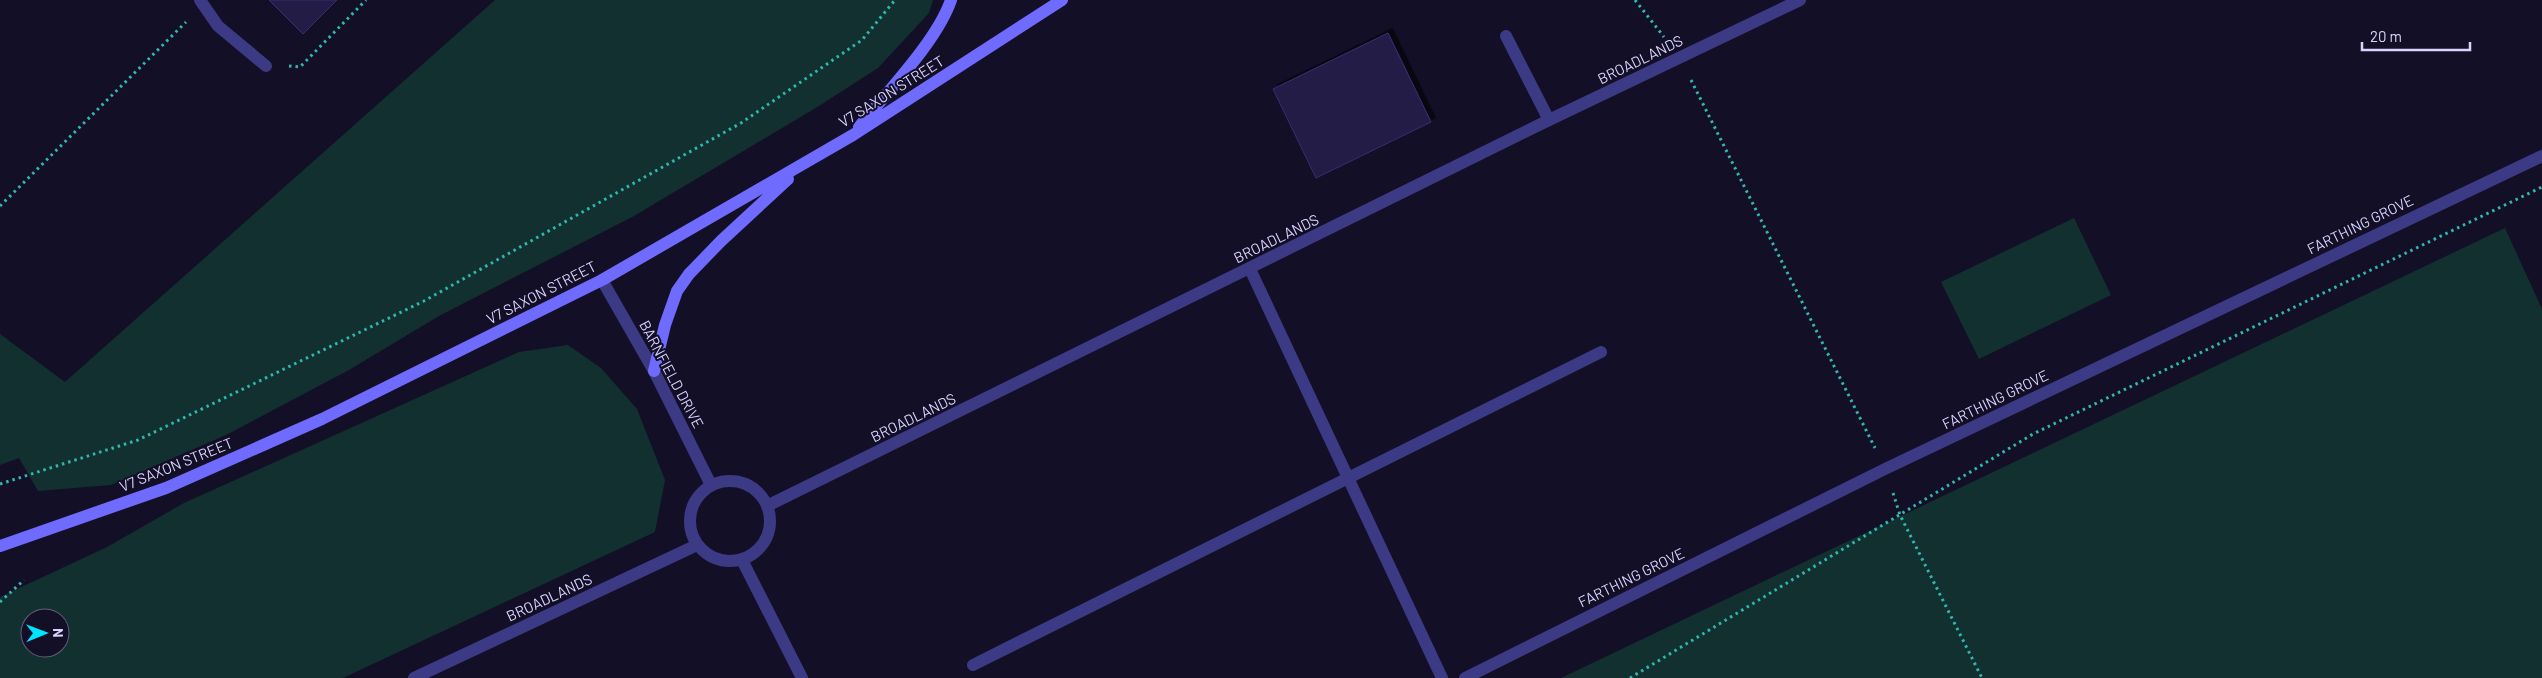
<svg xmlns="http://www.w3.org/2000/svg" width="2542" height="678" viewBox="0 0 2542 678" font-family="Barlow,sans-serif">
	<defs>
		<filter id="shadow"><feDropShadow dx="4.5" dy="-4.5" stdDeviation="0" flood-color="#0009"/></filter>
	</defs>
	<rect width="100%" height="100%" fill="#130f26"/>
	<path fill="#12302f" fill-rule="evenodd" d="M495,0H933L929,13L878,68L819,106L634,216L439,316L349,370L226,435L111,485L38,491L19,458L0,465V334L65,382Z
		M2074,218L2111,295L1979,359L1941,282Z
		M2505,228L2542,309V678H1561Z
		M568,345L601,368L637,409L665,480L655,532L343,678H0V597L107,547L184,503L519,352ZM30,618H60V648H30Z"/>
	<path fill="#241b47" stroke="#3b2d73" filter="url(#shadow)" d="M269,0H337L303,34Z
		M1388,33L1431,122L1316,178L1273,89Z"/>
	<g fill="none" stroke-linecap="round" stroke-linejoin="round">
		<path stroke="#2fb8b0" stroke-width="3" stroke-dasharray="2.5 4" stroke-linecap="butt" d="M1635,0L1664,37
			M289,66L300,67L366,0
			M1691,80L1875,448
			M0,206L186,22
			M0,484L138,440L424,301L741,123L862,40L895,0
			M1893,493L1900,515L1982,678
			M0,602L24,580
			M1630,678L2033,434L2542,187"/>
		<path stroke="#3d3a85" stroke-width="12" d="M1506,36L1549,120
			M1250,269L1442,678
			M973,665L1601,352"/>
		<path stroke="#3d3a85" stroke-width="12" d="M200,0L218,26L266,66
			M767,506L1549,120L1800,0
			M414,678L697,545"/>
		<path stroke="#3d3a85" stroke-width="12" d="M602,280L654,371L711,485
			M690 521a40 40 0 1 1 80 0a40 40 0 1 1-80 0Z
			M742,560L802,678
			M1465,678L1885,469L2542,156"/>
		<path stroke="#6f6bff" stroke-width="12" d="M859,127C887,92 937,41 951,0
			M654,371L665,325L677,291L689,274L721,241L788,179
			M0,546L166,488L322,419L602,280L853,135L1062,0"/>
	</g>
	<g text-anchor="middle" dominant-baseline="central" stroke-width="4" stroke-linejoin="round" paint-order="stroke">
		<g font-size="15" fill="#d9d4ff" stroke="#130f26">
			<text transform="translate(1640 59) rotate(-26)">BROADLANDS</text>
			<text transform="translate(891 91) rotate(-32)">V7 SAXON STREET</text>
			<text transform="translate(2360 224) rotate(-26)">FARTHING GROVE</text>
			<text transform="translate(1276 238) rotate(-26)">BROADLANDS</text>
			<text transform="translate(541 292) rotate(-27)">V7 SAXON STREET</text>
			<text transform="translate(672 374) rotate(62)">BARNFIELD DRIVE</text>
			<text transform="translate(1995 399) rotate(-26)">FARTHING GROVE</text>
			<text transform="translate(913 417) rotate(-26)">BROADLANDS</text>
			<text transform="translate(176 464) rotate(-22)">V7 SAXON STREET</text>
			<text transform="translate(1631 577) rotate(-26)">FARTHING GROVE</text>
			<text transform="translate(549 597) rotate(-25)">BROADLANDS</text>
		</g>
	</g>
	<g transform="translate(45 633) rotate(89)"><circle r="24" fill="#130f26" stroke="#625e7d"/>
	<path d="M0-4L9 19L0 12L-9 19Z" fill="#00e5ff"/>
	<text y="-8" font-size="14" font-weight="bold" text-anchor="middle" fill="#d9d4ff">N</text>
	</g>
	<path d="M2362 42v8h108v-8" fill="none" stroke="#d9d4ff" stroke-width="2.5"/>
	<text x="2370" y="42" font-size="15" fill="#d9d4ff" stroke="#130f26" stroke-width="4" paint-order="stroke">20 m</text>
</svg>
